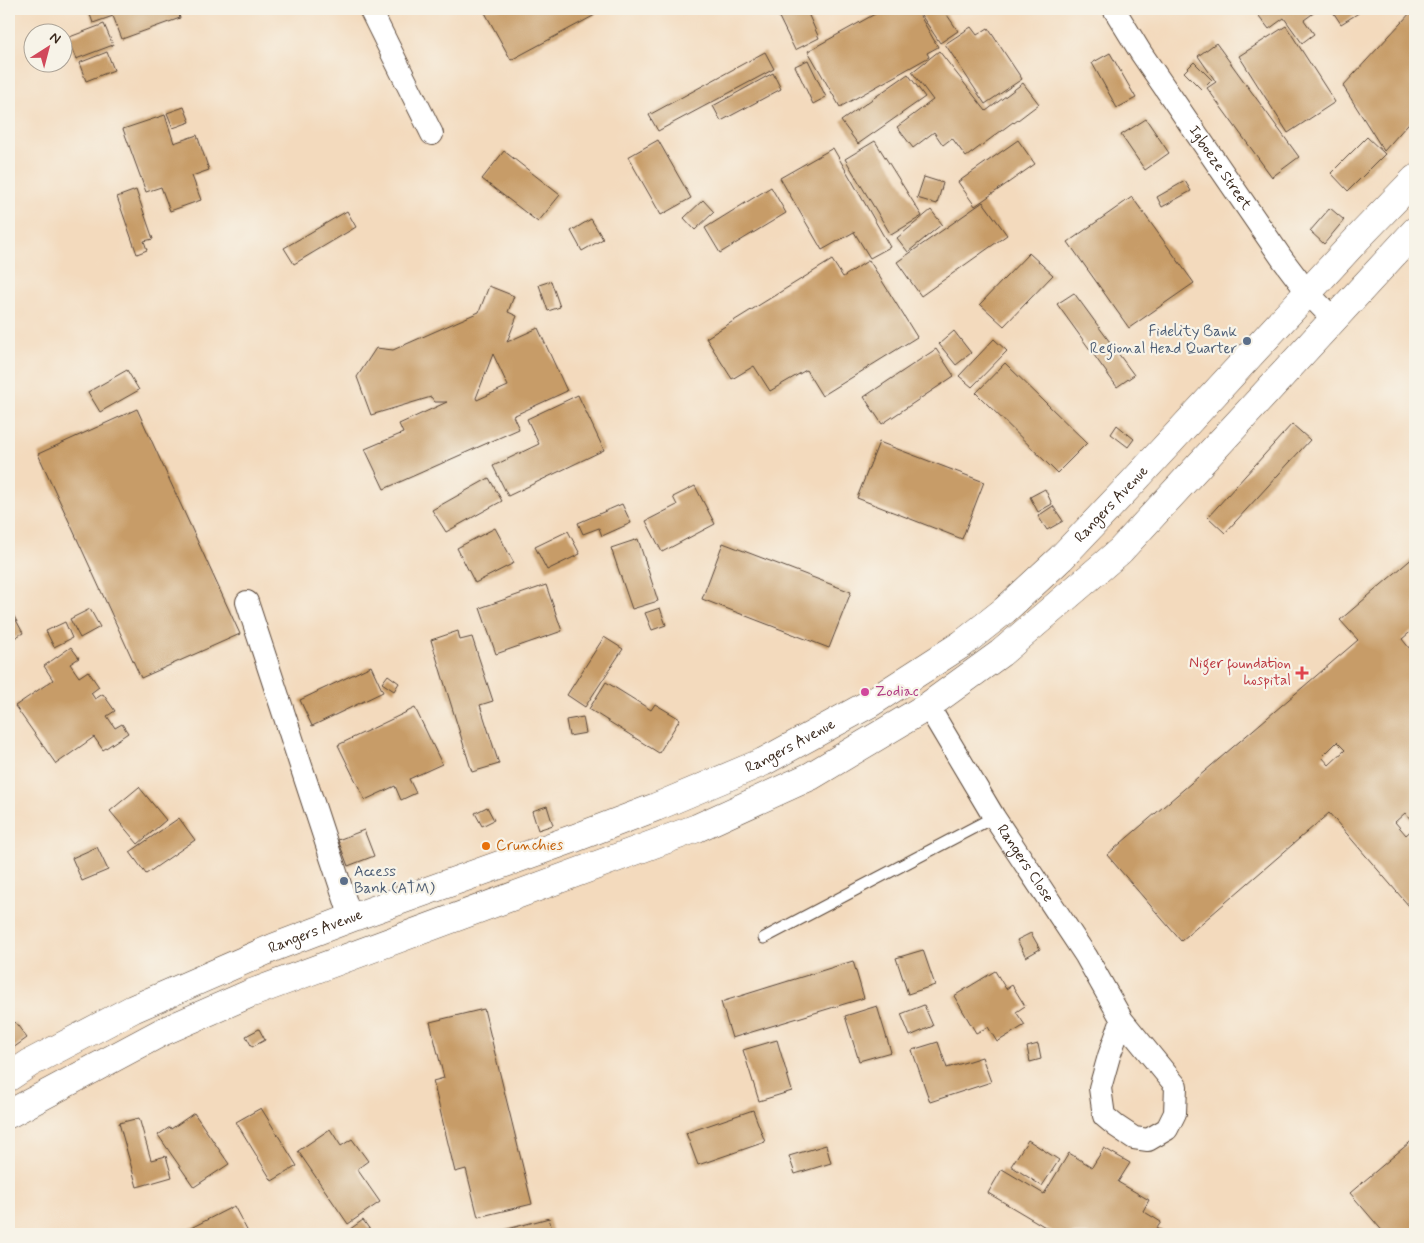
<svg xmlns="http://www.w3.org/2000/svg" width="1424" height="1243" viewBox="0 0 1424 1243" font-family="Mynerve,sans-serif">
	<rect width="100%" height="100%" fill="#f7f3e8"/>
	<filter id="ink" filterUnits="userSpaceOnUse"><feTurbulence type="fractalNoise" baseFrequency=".02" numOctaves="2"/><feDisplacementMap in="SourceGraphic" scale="10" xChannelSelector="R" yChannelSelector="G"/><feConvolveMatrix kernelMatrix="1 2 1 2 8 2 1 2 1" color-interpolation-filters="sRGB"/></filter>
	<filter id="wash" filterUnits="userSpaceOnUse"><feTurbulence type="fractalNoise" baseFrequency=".0096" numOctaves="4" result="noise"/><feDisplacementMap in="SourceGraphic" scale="20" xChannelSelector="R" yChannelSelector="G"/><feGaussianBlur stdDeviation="1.12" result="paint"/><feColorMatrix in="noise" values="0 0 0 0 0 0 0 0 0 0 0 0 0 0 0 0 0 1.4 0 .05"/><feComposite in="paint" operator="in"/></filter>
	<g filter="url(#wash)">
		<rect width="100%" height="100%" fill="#f3dabd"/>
		<g id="blocks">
			<path fill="#c79c68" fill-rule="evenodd" d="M88,9H177L180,18L122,39L113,16L93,23Z
				M483,9H591L595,15L511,60Z
				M775,9H806L819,38L795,50Z
				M884,9H916L938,47L927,53L929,57L840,107L808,51Z
				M917,9H943L958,31L940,43Z
				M1270,9H1312L1315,12L1304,20L1314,34L1302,43L1284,18L1269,29L1259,16Z
				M1331,9H1365L1341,24Z
				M1412,11L1415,15V116L1384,151L1343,86Z
				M104,24L113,45L76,59L67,38Z
				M1286,26L1335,102L1288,133L1239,56Z
				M971,27L977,35L988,28L1022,79L985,104L945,44Z
				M1216,43L1299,157L1272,177L1207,88L1216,82L1198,56Z
				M939,51L986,111L1023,83L1039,104L1014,123L1013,122L966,157L952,138L943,145L934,132L913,148L897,127L933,100L912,72Z
				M107,52L114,70L86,81L79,63Z
				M765,52L774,69L658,131L649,115Z
				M1110,53L1136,98L1117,108L1092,63Z
				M808,60L826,97L813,104L795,66Z
				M1194,62L1212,80L1202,90L1184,72Z
				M773,73L781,89L721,121L713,106Z
				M908,74L925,97L858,144L841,121Z
				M184,107L190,122L173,128L167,113Z
				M165,115L174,143L197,135L209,170L192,176L201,200L170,211L161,187L146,192L123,129Z
				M1146,119L1169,153L1145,170L1121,135Z
				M1367,137L1385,154L1348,191L1331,173Z
				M658,140L691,198L661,215L628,157Z
				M1018,140L1035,164L975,206L958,182Z
				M875,141L922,216L891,235L845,159Z
				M833,148L890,247L870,258L854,232L822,250L780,178Z
				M504,151L560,195L538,222L482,179Z
				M924,177L943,183L937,204L917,198Z
				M1185,181L1191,191L1162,207L1157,197Z
				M771,187L786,213L720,253L705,228Z
				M136,190L153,239L144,241L147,250L137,254L117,197Z
				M1132,197L1194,283L1129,328L1068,242Z
				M703,200L714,212L695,230L684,218Z
				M983,202L1007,235L921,296L897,262Z
				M1330,208L1344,220L1324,244L1310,231Z
				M931,210L942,224L908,252L897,238Z
				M347,211L356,227L294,264L284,248Z
				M591,219L603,239L582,251L571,231Z
				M1029,253L1053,275L1004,326L980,304Z
				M832,260L843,277L869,260L917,337L822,396L806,370L770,391L754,366L732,379L706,338Z
				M551,281L560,307L548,311L539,285Z
				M489,286L514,296L508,312L517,316L507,342L538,328L567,391L513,416L519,429L384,489L365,449L403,433L399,424L447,402H435L431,397L371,415L357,377L376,348L393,350L479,312ZM493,354L508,386L477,400L476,398Z
				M1074,293L1134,375L1117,387L1057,304Z
				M954,331L971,353L956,365L939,344Z
				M994,339L1007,351L972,387L959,376Z
				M936,349L954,376L882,424L864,397Z
				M1005,363L1087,443L1057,473L976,393Z
				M127,370L139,390L100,412L88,392Z
				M578,395L604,450L508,496L493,466L539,444L527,419Z
				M137,409L240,634L141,678L38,454Z
				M1292,424L1310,440L1225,533L1208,517Z
				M1117,425L1134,439L1128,447L1111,434Z
				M879,442L984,482L962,539L857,498Z
				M489,478L502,501L446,532L432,510Z
				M695,486L715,524L662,552L646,521L677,505L673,497Z
				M1045,489L1052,504L1038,512L1030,497Z
				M622,504L631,523L602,536L599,528L583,534L578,523Z
				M1053,506L1063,521L1047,530L1038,516Z
				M495,528L514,563L475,583L457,548Z
				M568,531L580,554L547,570L535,547Z
				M638,539L658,601L632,609L611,548Z
				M723,543L851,592L829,648L702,599Z
				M1415,556V628L1402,639L1414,654H1415V824L1405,813L1395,822L1406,835L1415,827V913L1329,813L1181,941L1107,855L1358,640L1340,620ZM1337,742L1345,750L1329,765L1322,757Z
				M546,585L562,631L496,654L480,608Z
				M9,607L23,633L9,641Z
				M660,608L666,625L652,630L645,613Z
				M90,609L100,627L80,638L70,619Z
				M65,622L72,638L54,647L46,631Z
				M458,631L460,640L472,637L493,701L480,705L499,764L472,772L431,640Z
				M604,637L623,649L585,707L567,695Z
				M71,647L79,658L70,664L79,677L88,671L99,687L91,693L95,699L103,694L115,711L107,716L115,728L122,724L128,733L103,750L94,737L56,764L15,706L53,680L44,666Z
				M371,666L383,692L312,726L300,700Z
				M388,675L399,683L394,691L382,683Z
				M606,682L651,710L655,704L680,719L659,753L589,709Z
				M415,708L442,764L409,779L416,793L401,800L395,786L365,800L338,745Z
				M583,717L586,733L569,736L566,720Z
				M139,787L166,820L138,844L110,811Z
				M547,806L553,825L538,830L532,811Z
				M487,807L494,820L482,826L475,813Z
				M179,818L195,840L146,874L130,852Z
				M364,830L374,856L348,866L338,840Z
				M97,847L108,870L82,881L72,858Z
				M1031,933L1040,949L1026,957L1017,940Z
				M923,950L935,985L908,994L896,958Z
				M853,961L864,998L732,1038L721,1002Z
				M995,971L1006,989L1012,985L1025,1006L1016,1012L1025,1025L997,1042L988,1027L976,1033L954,996Z
				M924,1005L933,1026L910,1036L901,1014Z
				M877,1006L891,1052L859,1061L845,1016Z
				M484,1009L532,1204L478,1217L466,1169L455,1172L433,1081L444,1078L430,1022Z
				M15,1022L27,1038L9,1051V1027Z
				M259,1029L265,1040L252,1047L246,1036Z
				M777,1040L792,1091L759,1101L743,1050Z
				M938,1042L947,1068L982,1057L991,1082L930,1102L912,1050Z
				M1038,1044L1041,1059L1030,1062L1027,1047Z
				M261,1108L297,1166L272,1181L236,1122Z
				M753,1110L765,1142L698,1165L686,1133Z
				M194,1113L229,1164L194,1187L158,1135L170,1127L171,1129Z
				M139,1118L151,1160L166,1156L172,1177L137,1187L119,1123Z
				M330,1129L341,1146L352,1139L368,1161L357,1169L380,1202L348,1224L298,1151Z
				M1415,1138V1233L1414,1234H1385L1350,1193Z
				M1028,1140L1059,1160L1042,1186L1011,1166Z
				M826,1145L831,1163L795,1174L789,1156Z
				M1104,1148L1130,1163L1118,1182L1149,1200L1143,1211L1161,1222L1157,1228L1168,1234H1057L988,1193L1002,1169L1044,1194L1069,1153L1092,1167Z
				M234,1206L249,1234H192L189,1229Z
				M549,1218L553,1234H489Z
				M363,1220L373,1234H343Z"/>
		</g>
	</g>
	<g filter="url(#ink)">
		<use href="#blocks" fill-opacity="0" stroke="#574436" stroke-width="1"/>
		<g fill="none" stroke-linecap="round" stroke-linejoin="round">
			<g stroke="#574436" stroke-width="13">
				<path id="lane" d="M764,938L994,817"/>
			</g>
			<g stroke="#574436" stroke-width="24">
				<g id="street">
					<path d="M370,9L432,134"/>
					<path id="s1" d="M1114,9L1141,53L1283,260L1308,293L1334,320"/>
					<path d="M247,602L351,918"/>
					<path id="s2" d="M928,706L994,817L1086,956L1122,1020L1176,1086L1175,1113L1167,1129L1148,1140L1134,1138L1116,1126L1104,1116L1100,1088L1109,1056L1122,1020"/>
				</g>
			</g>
			<g stroke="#574436" stroke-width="29">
				<g id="secondary">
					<path id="s3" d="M9,1077L30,1063L133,1009L275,947L351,918L575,838L656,807L763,762L869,704L928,666L962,644L1005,610L1061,558L1134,481L1359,237L1415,179"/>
					<path d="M9,1114L162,1032L249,994L697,828L811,776L928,706L1001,653L1120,551L1415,231"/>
				</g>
			</g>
			<use href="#lane" stroke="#fff" stroke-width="11"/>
			<use href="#street" stroke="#fff" stroke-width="22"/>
			<use href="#secondary" stroke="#fff" stroke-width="28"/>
		</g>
	</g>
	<g fill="#5c6f8a" stroke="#f7f3e8" stroke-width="2">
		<circle cx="1247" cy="341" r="5"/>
		<circle cx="344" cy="881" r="5"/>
	</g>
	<path fill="#e0444e" stroke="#f7f3e8" stroke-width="2" d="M1299.5 665.5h5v5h5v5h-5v5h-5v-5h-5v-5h5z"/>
	<circle fill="#d1479c" stroke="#f7f3e8" stroke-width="2" cx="865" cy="692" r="5"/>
	<circle fill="#e8710a" stroke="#f7f3e8" stroke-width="2" cx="486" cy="846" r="5"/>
	<g text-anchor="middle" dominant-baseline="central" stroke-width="4.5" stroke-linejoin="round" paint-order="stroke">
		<g font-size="15" fill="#3b2a1e" stroke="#f7f3e8">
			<text stroke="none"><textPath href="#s1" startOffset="191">Igboeze Street</textPath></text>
			<text stroke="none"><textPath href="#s3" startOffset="1255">Rangers Avenue</textPath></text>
			<text stroke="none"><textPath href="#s3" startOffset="850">Rangers Avenue</textPath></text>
			<text stroke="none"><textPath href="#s2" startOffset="185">Rangers Close</textPath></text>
			<text stroke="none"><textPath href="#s3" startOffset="340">Rangers Avenue</textPath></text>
		</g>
		<g font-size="15" fill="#4e5e75" stroke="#f7f3e8" text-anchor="end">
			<text x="1237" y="332">Fidelity Bank<tspan x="1237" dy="17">Regional Head Quarter</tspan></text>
			<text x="354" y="872" text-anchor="start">Access<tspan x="354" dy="17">Bank (ATM)</tspan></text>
		</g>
		<g font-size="15" fill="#be3a42" stroke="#f7f3e8" text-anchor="end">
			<text x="1291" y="664">Niger foundation<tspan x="1291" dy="17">hospital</tspan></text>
		</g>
		<g font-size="15" fill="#b23c85" stroke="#f7f3e8" text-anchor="start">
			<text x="875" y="692">Zodiac</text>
		</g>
		<g font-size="15" fill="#c56008" stroke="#f7f3e8" text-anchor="start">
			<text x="496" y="846">Crunchies</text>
		</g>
	</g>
	<rect width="1424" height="1243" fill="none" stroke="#f7f3e8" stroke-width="30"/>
	<g transform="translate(48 48) rotate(36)"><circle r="24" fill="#f7f3e8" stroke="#aca397"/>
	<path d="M0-4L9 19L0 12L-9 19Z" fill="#d1495b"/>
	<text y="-8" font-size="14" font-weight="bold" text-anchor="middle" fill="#3b2a1e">N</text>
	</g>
</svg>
